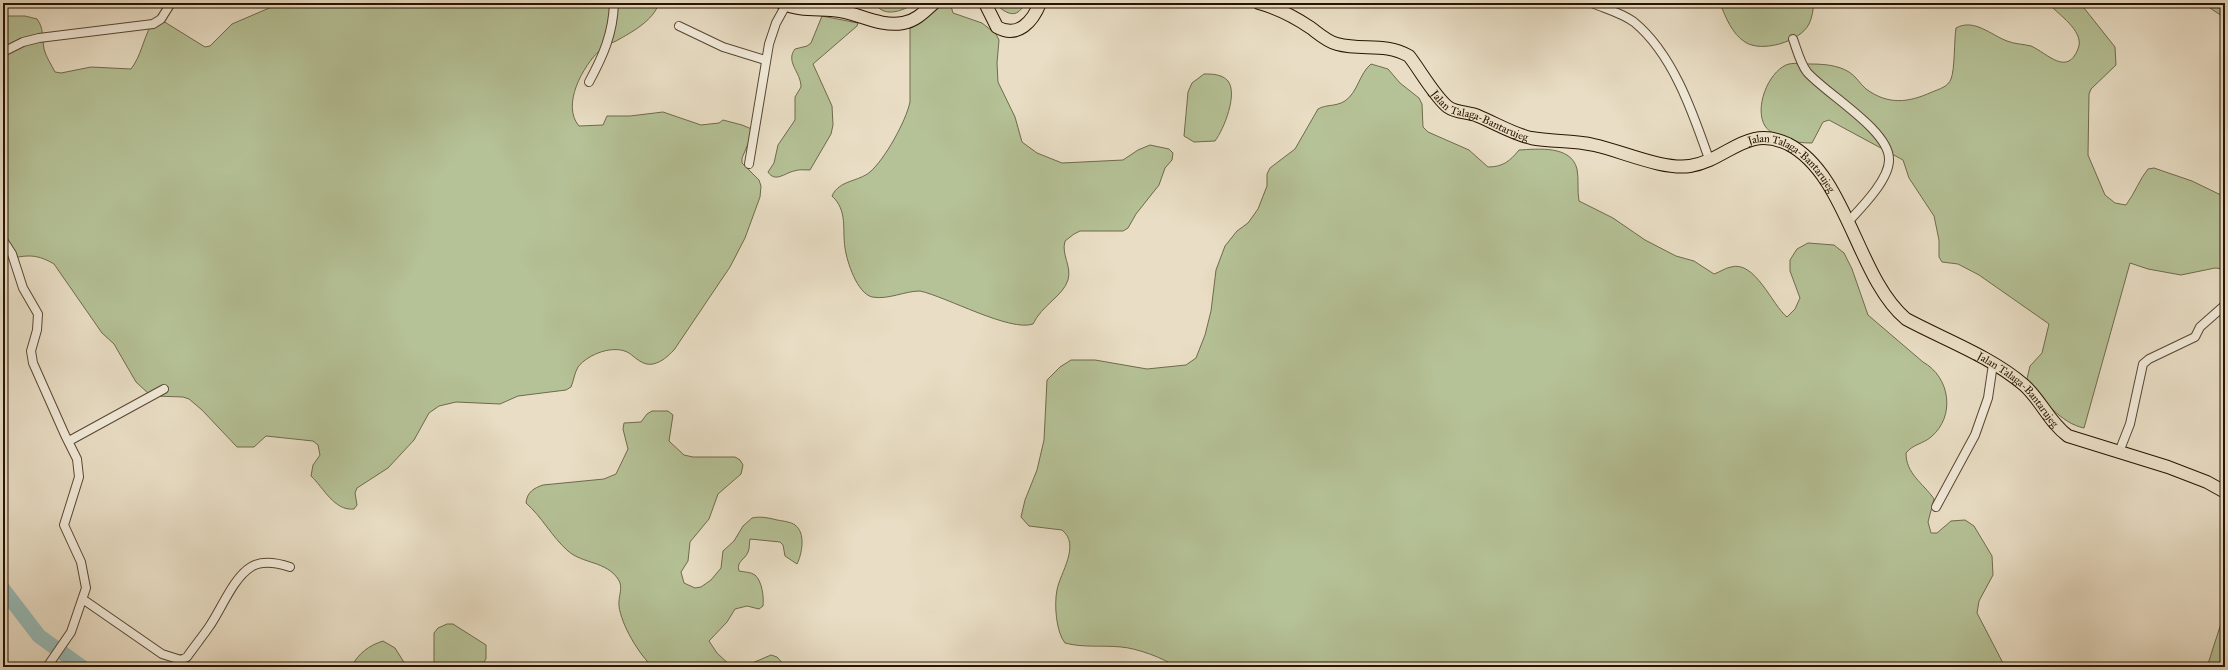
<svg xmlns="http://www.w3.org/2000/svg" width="2228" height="670" viewBox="0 0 2228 670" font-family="'IM FELL Great Primer',serif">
	<rect width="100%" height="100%" fill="#e9dec5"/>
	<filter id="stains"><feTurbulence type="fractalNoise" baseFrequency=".005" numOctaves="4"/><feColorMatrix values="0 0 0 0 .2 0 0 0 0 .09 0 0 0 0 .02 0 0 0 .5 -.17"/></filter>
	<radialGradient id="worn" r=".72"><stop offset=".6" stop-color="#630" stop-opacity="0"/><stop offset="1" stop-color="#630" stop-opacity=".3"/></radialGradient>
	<path fill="#b5c196" stroke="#6f6a4b" d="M281,3H659C653,21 632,32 616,41C611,43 604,46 600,50C583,66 561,105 579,126L603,125L607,116H630L663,112L701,125L719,123L723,120L742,125L754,130L742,158V163L759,180L761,186L760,197L745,238L730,267L674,350C668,356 662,362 653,364C643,366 636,358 629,353C614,344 588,354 578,367C574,374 574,380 571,387L566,390L518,396L500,404L456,402L439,406L429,413L414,440L388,468L357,488L355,493L357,505L354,509C334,511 324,488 311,476L313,465L320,455L318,445L313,441L266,436L254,447H237L202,410L189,399L183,397L155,396L149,394L136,382L114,344L102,333L54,264C34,252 24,256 3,260V16H25L37,19C44,28 42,38 44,49C46,57 51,64 55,72L61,73L91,67L131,69C141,56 143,40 151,25L163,21L205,47L210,46L232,24Z
		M879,3H915C906,9 889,17 879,8Z
		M940,3H950L953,13L982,23L996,34L999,40L997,63L998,82L1015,117L1022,142L1037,153L1062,163L1123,160L1138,150L1150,145L1169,149L1173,153L1172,160L1165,168L1159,185L1136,214L1128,228L1123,231H1080L1074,234L1065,241C1061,255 1072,266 1068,280C1063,296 1042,305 1033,324C1010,332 947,297 920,291C904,291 889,300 872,297C857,293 847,262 845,248C842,229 848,211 832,196C839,180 858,182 870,172C885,159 906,121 910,102V25Z
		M1000,3H1025C1018,17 1010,16 999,7Z
		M1720,3H1814C1813,10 1812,18 1809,24C1800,42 1761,53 1745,42C1732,34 1725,16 1720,3Z
		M2052,3H2080L2115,47L2116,65L2091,89L2089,94L2088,155L2105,195L2115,203L2126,205C2135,193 2139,180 2148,169L2154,168L2192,181L2225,197V269L2215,268L2181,275L2148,269L2130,263L2084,428C2060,423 2044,399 2026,383L2030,366L2042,353L2049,324L1979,275L1958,264L1942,262L1939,257V240L1934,216L1909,178L1903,160L1829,120L1823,122L1812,143C1797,143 1775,140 1765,126C1754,108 1768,73 1786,65C1793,62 1803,64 1810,64C1823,64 1838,65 1849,72C1856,76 1860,84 1866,89C1888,105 1908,103 1932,92C1939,89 1948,87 1951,79C1955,69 1954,41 1956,28C1974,18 1991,35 2007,41C2014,44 2023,44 2031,46C2047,53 2067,77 2078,49C2085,33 2062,17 2052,7Z
		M2207,3H2225V18L2210,8Z
		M822,16L858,23L857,26L813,64L832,106L833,125L831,134L810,170C805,170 799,169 794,171C785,173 775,183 768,172L774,163L778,145L795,120V97L801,87C801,72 785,62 795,49L807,46L811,43Z
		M1371,64L1388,69L1400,83L1419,98L1422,104L1423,127L1428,132L1469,150L1488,167C1503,167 1510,161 1519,150C1538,149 1571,145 1577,169C1579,179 1577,190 1579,201L1613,218L1645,240L1676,256L1694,261L1714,274C1720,272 1725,268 1731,267C1755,260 1772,305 1787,317L1795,309L1800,298L1790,271V260L1797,249L1808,243L1834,245L1844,253L1852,269L1868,315L1923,362C1950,377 1956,416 1931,437C1923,444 1913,444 1906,453C1906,474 1923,483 1934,499L1928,522L1931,533H1937L1951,521L1965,520L1974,526L1992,556L1993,575L1979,601L1977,613L2005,667H1176C1164,658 1136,648 1121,647C1102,645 1084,648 1065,643C1056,632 1054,604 1057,590C1060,573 1081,545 1062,530L1029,526L1021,517L1025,500L1037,470L1044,440L1047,380L1060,367L1071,360H1095L1147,369L1186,365L1196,358L1205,335L1211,311L1216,270L1225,246L1237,231L1248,223L1258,209L1267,186V174L1270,168L1295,149L1318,109C1327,104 1335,107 1345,101C1358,92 1359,74 1371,64Z
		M1204,74C1212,74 1222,74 1228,81C1238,94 1224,129 1215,141L1194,142L1184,136L1188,92L1192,83Z
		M652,411H668L673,415L669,441L684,455L693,457H735L740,460L743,465L741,474L718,494L709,519L690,542L688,561L681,572L684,583L695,588L701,587L711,580L721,568L723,551L734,541L743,526L752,518C761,516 769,518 777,520C783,521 791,522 795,525C806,533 802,554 797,564L785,556L783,545L780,542L750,539C749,543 750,548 748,552C745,560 736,561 739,571C744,572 751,572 755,575C762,581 764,597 763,606L759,609L747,606L735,609L727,622L709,641L717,653L732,667H653C639,655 621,624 619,606C618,596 624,587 618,579C606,561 583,564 568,551C552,537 542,517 526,503C527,492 534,488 543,485L604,479L616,474L628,449L623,429L624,423L641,422L647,414Z
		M2225,611V667H2207Z
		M447,624H453L486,645V659L480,667H434V633L438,628Z
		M383,641L395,648L407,667H351C359,653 368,646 383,641Z
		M771,655L777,657L786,667H743Z"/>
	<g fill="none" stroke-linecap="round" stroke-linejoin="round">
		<path stroke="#98bbb8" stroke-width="15" d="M3,589L39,636L82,667"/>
		<g stroke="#594631" stroke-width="10">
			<path id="street" d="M1592,3C1606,9 1622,13 1634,22C1673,54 1693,113 1709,159
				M679,26L723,47L765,60
				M1793,39C1797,50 1800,63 1807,72C1825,93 1889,130 1889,159C1890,179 1861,208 1848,222
				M3,52L23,42L39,38L153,24L161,19L171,3
				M589,82C603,56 613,34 614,3
				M749,164L769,44L776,23L786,5
				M3,240L12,254L23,288L38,314L37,330L31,351L33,363L65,435L77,459L79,477L64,525L81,562L86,588L71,632L47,667
				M69,441L164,389
				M2119,452L2130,424L2143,364L2149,359L2195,337L2200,327L2225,305
				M1936,507L1975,435L1988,398L1993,364
				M84,600L162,654L181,660L187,657C194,647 202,637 209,627C221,610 233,578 251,567C262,560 278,563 290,567"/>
		</g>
		<g stroke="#291300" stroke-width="14">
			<g id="primary">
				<path d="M782,3C800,12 821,8 840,11C862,15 881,27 903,23C916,21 925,11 934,3"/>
				<path d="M985,3L997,27C1018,39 1033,21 1040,3"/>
				<path id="s1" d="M1259,3C1277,8 1295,17 1311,28C1319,34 1328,42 1337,44C1363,51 1384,42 1409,56C1420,70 1435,97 1448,107C1456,113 1469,112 1478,116C1495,123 1513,134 1531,138C1552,142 1573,140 1594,145C1622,151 1662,170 1690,166C1728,160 1746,124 1788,144C1847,174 1857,278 1906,319C1945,340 1990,356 2024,385C2041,400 2049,422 2068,436L2168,467L2207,482L2225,492"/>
			</g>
		</g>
		<use href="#street" stroke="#f1ead9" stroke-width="8"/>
		<use href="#primary" stroke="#e9dec5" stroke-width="12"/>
	</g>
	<g text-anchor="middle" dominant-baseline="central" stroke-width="3" stroke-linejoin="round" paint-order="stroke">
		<g font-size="11" fill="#291300" stroke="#f1ead9">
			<text stroke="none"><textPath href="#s1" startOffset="259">Jalan Talaga-Bantarujeg</textPath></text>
			<text stroke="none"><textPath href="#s1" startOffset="595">Jalan Talaga-Bantarujeg</textPath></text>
			<text stroke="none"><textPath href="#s1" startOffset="931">Jalan Talaga-Bantarujeg</textPath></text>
		</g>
	</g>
	<rect width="2228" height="670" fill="none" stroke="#e9dec5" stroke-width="16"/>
	<rect x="4" y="4" width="2220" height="662" fill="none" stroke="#291300" stroke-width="2"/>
	<rect x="8" y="8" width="2212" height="654" fill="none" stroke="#291300"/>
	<rect width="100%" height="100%" filter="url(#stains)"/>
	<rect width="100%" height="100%" fill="url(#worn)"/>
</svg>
